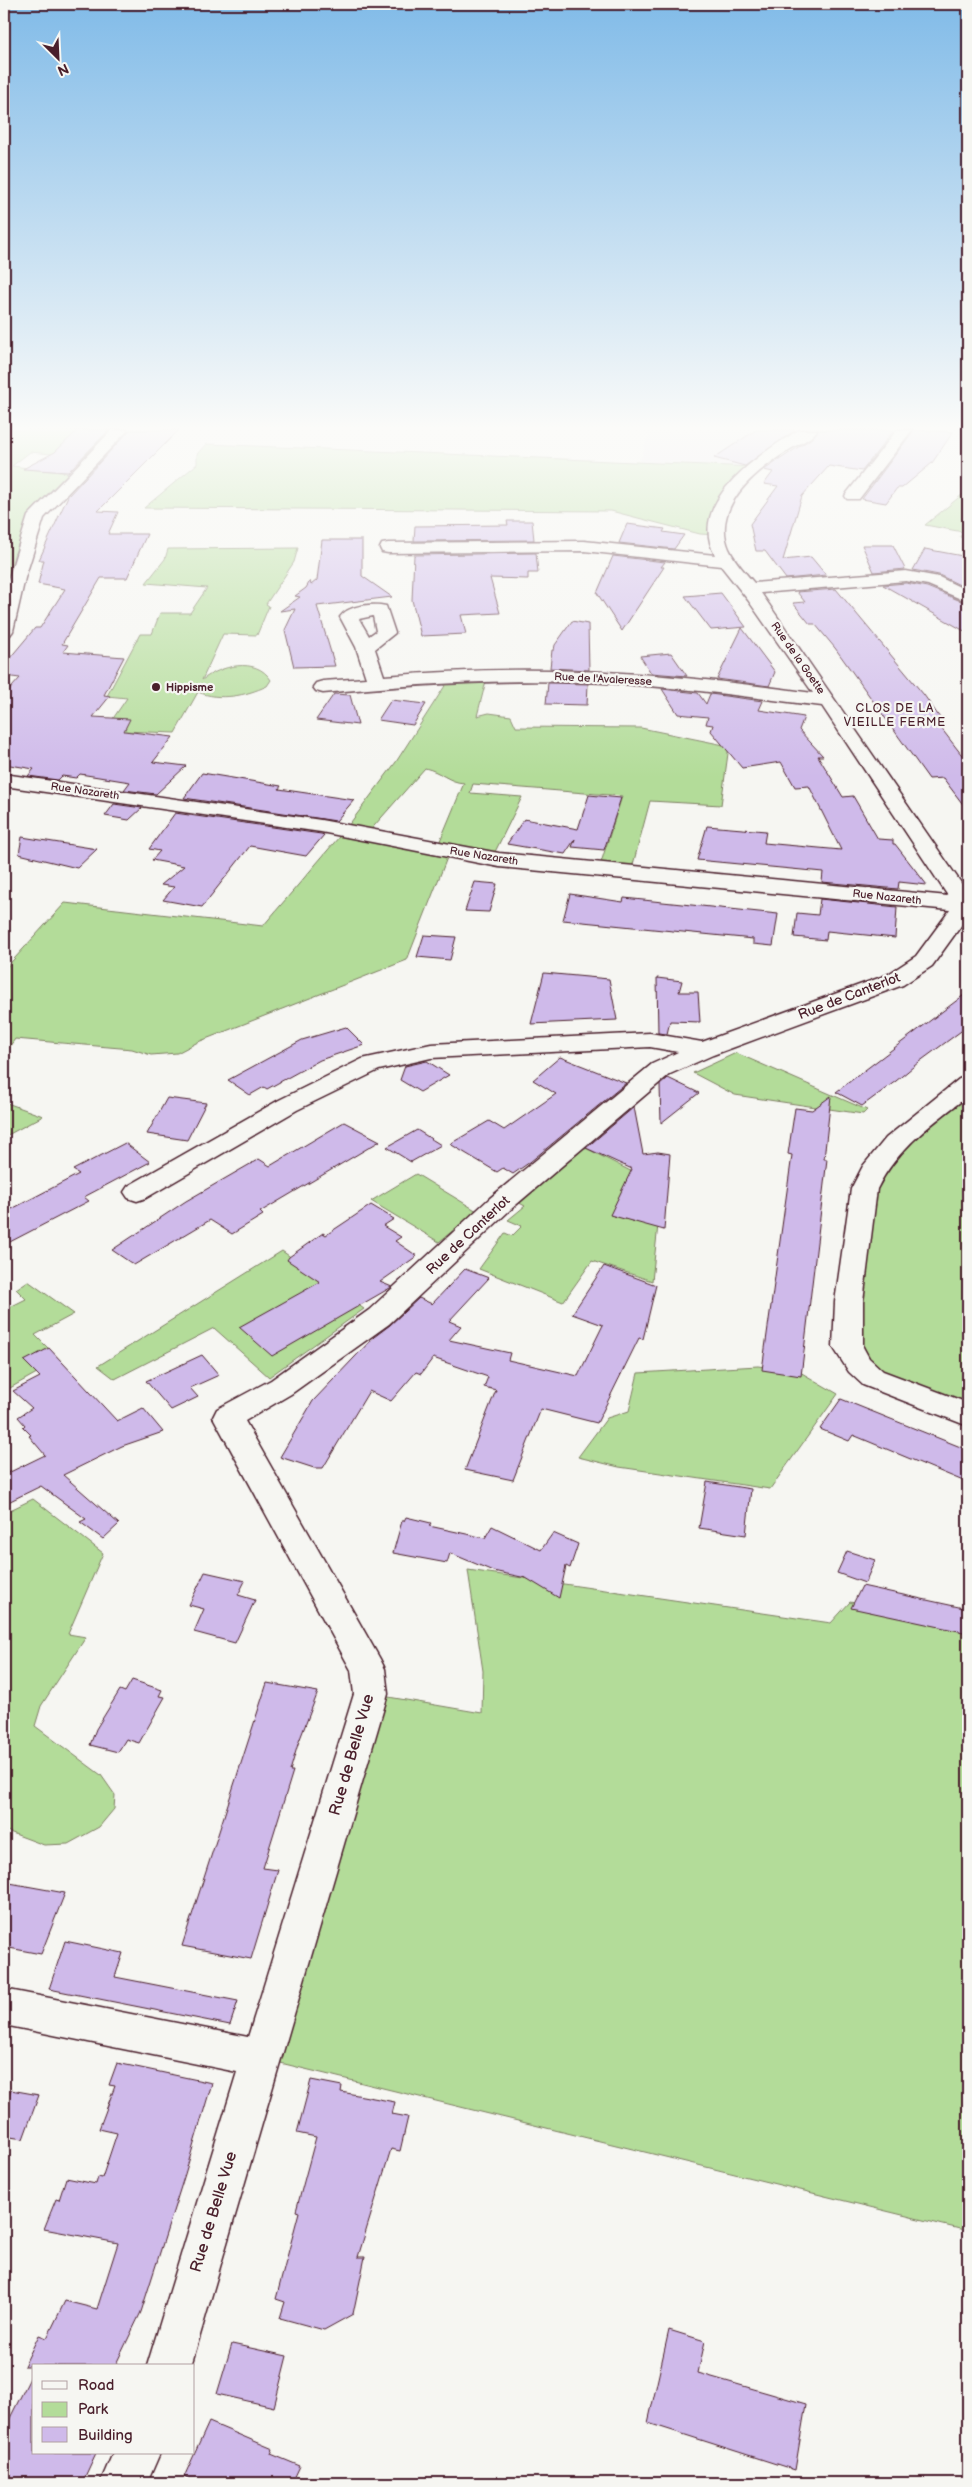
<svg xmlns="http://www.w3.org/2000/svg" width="972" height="2487" viewBox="0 0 972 2487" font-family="'Balsamiq Sans',sans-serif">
	<rect width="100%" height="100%" fill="#f6f6f2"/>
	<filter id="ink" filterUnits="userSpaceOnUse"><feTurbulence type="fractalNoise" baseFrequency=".02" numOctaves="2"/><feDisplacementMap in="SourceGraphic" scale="10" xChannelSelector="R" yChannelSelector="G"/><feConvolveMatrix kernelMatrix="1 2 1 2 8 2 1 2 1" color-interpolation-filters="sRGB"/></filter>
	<g filter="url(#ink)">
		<path fill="#eae4f0" d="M650,430L669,432L810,430L754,467L640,461Z"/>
		<path fill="#b3dc99" stroke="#7e7e62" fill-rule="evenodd" d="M4,430H110L83,457L30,452L12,466L68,473L32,510L14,555L4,596Z
			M206,444L754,467L739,481L717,535L700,534L611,511L144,508L197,464V454Z
			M968,490V541L960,537L963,532L925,525Z
			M298,548L294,562L266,604L269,606L257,635L223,634L202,680C220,666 256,656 271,680L267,686C245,696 220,701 198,692L175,733L122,731L112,720L127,698L107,696L140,634H152L160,613H190L207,588L146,583L165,559L168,549Z
			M487,677L477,716L489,713L511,716L516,727L641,728L729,746L721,805L650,801L631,872L599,869L622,796L473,784L470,793L522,797L492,858L450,850L407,960L198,1042L177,1053L151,1055L132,1049L15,1039L4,1054V970L65,903L263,926L345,830L396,762L450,678ZM425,768C442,772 448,782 464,783L437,848L367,834Z
			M736,1053L867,1110L863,1114L735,1095L693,1073Z
			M968,1085V1417L889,1385L849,1343L869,1171L885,1150Z
			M4,1102L43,1116L4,1137Z
			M574,1142L650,1181L658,1225L652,1281L592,1261L563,1302L479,1269L505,1233L512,1236L522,1226L508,1220L525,1206L508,1197Z
			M416,1174L477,1211L439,1242L371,1201Z
			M282,1251L364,1309L269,1377L214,1328L115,1379L98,1366Z
			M28,1281L74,1314L35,1335L60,1360L10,1388L4,1383V1310L26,1299L16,1289Z
			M758,1366L800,1372L838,1394L770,1489L619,1467L578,1457L607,1418L629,1411L638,1373Z
			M33,1499L103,1553L68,1634L86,1637L41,1706L35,1726L101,1775L115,1795L114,1809L99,1827L68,1844L44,1845L4,1830V1513Z
			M468,1570L831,1623L850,1602L968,1628V2231L260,2058L371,1694L482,1713L483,1671Z"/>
		<path fill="#cfbaea" stroke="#4a1f2b" d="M78,430H109L68,472L23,469L55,452Z
			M130,430H179L98,511L118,512L108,534H147L127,578H101L62,644L68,645L63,652L124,657L104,695L110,696L93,717L130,719L124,731L173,737L153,762L186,766L156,794L124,790L130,782L80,774L76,778L62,776L58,780L28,776L34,769L4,764V696L20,678L4,676V665L35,628H40L65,589L38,584L44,560H39L68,496Z
			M756,430H795L745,466L714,458Z
			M819,430H894L862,471L829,466L802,496L783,560L811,557L826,575L786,579L765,551H756L750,524L778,486L764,484L773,472L764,470L812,438Z
			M914,430L953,432L932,463L902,488H897L886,503L862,499Z
			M507,521H532L534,540L414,541L415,526L508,525Z
			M627,524L665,529L663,532L684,535L674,549L619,543Z
			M322,540H362V576L392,597L317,606L335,666L294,667L285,630L295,609L280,611L300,597L295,596L306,588L310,581L311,585L317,580Z
			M862,545H893L905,569L874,572Z
			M925,549L968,557V589L939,575L913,570Z
			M536,553L538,573H528V579L490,578L500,613L461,615L466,634L421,636L412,600L414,555Z
			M613,556L665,562L661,567H664L622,631L597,593Z
			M906,583L927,587L968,604V633L883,585Z
			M836,589L924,695L940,718L934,719L968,763V811L943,778L929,779L835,648L815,624H810L793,603L805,602L797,592Z
			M721,593L746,627L711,630L685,596Z
			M572,621L588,624L589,670L550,668L552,650H554L555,645Z
			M742,628L775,672L769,686L717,679Z
			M671,653L687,676L651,673L640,656Z
			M548,683L588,684L587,705L546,704Z
			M662,689L698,693L706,704L710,694L763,701L759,710L804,717L799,730L823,756H818L843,797L853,796L878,839L893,840V844H895L927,885L899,882L898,889L822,882L823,872L697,860L707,826L766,831L764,843L841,850L809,786L795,787L781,762L742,768L711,731L713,725L706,724L708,717L678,714Z
			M334,694L350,695L358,725L316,720Z
			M391,700L426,704L413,725L378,720Z
			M202,773L281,786L279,789L354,800L336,821L184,798Z
			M589,795L621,798L604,850L572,847L575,839L565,854L507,844L524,819L578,829Z
			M114,804L142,808L129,820L105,816Z
			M175,813L321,834L324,835L306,856L250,846L202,907L163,900L174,887L161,885L184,866L152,860L160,851L149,849Z
			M22,837L97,849L77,868L19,854Z
			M475,882L497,884L489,912L465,911Z
			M570,894L623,902L624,898L778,914L773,946L753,944V939L563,920Z
			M820,899L897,907L895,938L827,931L826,940L794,937L797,913L818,915Z
			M424,935L456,937L450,960L417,957Z
			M544,973L609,979L617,1020L531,1024Z
			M657,978L682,981L679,992H698L700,1022L670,1021L667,1034L658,1033Z
			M968,992V1026L919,1062L896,1081L862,1106L836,1092Z
			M346,1027L364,1045L320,1060L267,1089L264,1087L250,1095L228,1080L302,1040Z
			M560,1057L626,1083L530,1162L513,1174L503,1168L497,1172L450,1144L489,1121L504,1130L556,1094L533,1080Z
			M427,1061L449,1075L420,1092L400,1080L405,1066Z
			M668,1078L699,1093L661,1123L660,1085Z
			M831,1096L824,1159H827L801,1376L762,1370L792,1155L788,1154L795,1108L812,1110Z
			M167,1098L206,1103L187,1140L147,1134Z
			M634,1107L643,1154L658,1152L670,1154L664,1230L610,1215L632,1169L586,1148Z
			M344,1122L380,1141L260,1212L263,1215L232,1234L210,1220L134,1265L112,1250L186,1201L259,1159L270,1166Z
			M417,1130L441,1145L411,1162L387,1147Z
			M125,1143L150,1162L84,1197L89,1201L4,1245V1213L79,1174L73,1170Z
			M371,1205L394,1219L383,1226L401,1237L395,1241L417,1256L380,1282L392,1287L390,1288L272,1356L239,1327L320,1282L287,1260L289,1257L323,1233L326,1235Z
			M604,1266L656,1285L643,1339L639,1338L597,1423L541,1409L513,1480L465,1470L496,1390L484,1387L488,1377L433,1358L421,1374L416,1372L391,1401L369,1391L323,1468H314L280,1457L313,1401L374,1337L390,1325L419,1298L432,1304L465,1269L489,1278L449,1321L461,1326L449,1340L510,1353L508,1360L578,1376L603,1325L572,1314Z
			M49,1348L117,1421L143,1408L163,1432L122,1446L63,1475L119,1524L103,1539L80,1522L86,1519L41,1486L4,1504V1475L45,1455L29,1436L31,1435L23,1427L25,1425L18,1417L32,1408L13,1391L40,1377L24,1361Z
			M202,1355L219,1375L190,1388L198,1397L171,1410L146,1381Z
			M841,1399L968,1450V1483L853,1435L849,1441L820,1429Z
			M707,1482L751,1489L746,1535L699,1528Z
			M406,1517L431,1523L429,1526L485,1538L492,1526L541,1550L553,1533L578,1544L570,1568L566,1566L559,1598L526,1578L493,1571L450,1553L447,1563L393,1553L402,1521H404Z
			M847,1551L875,1560L865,1583L837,1573Z
			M205,1572L245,1581L238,1595L255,1600L235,1643L194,1632L204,1609L189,1605Z
			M862,1586L968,1609V1633L851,1608Z
			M132,1680L162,1690L159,1696L165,1697L139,1743L126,1739L118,1752L90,1745L96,1729L120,1690L125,1692Z
			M267,1683L318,1692L298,1744L290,1771H293L263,1868L278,1870L251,1959L182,1946Z
			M4,1882L65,1893L41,1954L4,1947Z
			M65,1941L123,1953L115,1977L238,2001L230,2025L49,1989Z
			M117,2063L212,2083L185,2174L141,2312L115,2366H24L39,2335L47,2338L65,2301L97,2309L118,2243L44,2229L56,2199L59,2200L66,2178L96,2184L98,2177L102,2178L117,2133L99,2129L115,2086L109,2085Z
			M311,2080L342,2086L341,2092L395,2102L392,2114L408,2117L400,2151L391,2149L358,2257H365L353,2314L324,2330L280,2318L285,2302L276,2299L299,2212L296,2211L316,2137L297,2133Z
			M11,2090L39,2095L23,2139L4,2136V2111Z
			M669,2330L705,2341L698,2373L806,2404L795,2470L648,2423Z
			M232,2344L287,2356L274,2407L217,2394Z
			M34,2370V2453H96L82,2483H4V2430Z
			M209,2422L273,2449L271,2454L300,2466L292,2483H197L184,2477Z"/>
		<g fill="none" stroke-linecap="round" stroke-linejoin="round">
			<g stroke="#4a1f2b" stroke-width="3">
				<path id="minor" d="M799,430H817C811,440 795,445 786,452C755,472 711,507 729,549C735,562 745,572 754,583L906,571L939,577L968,591V602L928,585L906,581L761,593L968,893V916L932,966L903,985L713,1055L670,1074L510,1210L389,1324L291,1394L245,1421L380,1659L385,1669L388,1694L191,2366H147L237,2072L4,2025V1989L248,2037L354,1694L351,1670L213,1417L217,1409L271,1380L369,1310L490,1198L652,1064L678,1052L650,1047L431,1058L379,1070L297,1110L146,1198L137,1201L128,1198L124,1192L128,1186L279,1100L362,1059L431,1044L650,1033L702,1042L887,975L916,956L950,910L499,867L321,832L4,786V774L321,820L499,853L948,896L822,706C740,696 659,684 577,682C492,679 407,685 323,693L316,691L313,687L316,683L323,681L366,678L356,647L340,617C348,605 373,603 386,606L395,633L375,649L384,676C449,671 514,668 578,671C657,673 735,683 813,693L748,600L721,566L584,551L388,553L382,552L380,548L382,544L388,543L584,541L715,555C686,501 761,453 799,430ZM373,616L376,631L369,636L359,619Z
					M897,430H912L859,499H847L845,496L847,493Z
					M968,1076V1096C933,1123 897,1148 877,1189L863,1302V1347L869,1358L883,1371L968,1403V1426L863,1385L849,1372L833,1347L835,1302L851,1189L863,1166L886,1138L959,1079Z
					M113,2453H160L147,2483H100Z"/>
			</g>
			<g stroke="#4a1f2b" stroke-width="3">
				<path id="tertiary" d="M112,430H128L44,518L25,578L13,631L10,635L4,636V593L28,516Z"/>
			</g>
			<use href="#minor" fill="#f6f6f2" fill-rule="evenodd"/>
			<use href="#tertiary" fill="#f6f6f2" fill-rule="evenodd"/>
		</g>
	</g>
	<linearGradient id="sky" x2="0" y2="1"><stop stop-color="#81bbe8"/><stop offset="0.55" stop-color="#fbfbf9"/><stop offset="1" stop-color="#fbfbf9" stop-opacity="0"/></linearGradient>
	<rect width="972" height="778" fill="url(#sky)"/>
	<circle fill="#4a1f2b" stroke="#f6f6f2" stroke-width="2" cx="156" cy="687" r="5"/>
	<g text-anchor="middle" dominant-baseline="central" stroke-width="4.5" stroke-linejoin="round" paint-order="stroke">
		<g font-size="11" fill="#4a1f2b" stroke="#f6f6f2">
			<text transform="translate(798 658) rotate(55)">Rue de la Goette</text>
			<text transform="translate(603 679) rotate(3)">Rue de l'Avaleresse</text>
			<text transform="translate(85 791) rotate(8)">Rue Nazareth</text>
			<text transform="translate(484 856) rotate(9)">Rue Nazareth</text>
			<text transform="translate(887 897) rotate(6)">Rue Nazareth</text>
		</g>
		<g font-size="11" font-weight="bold" fill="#4a1f2b" stroke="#f6f6f2" text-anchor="start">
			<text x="166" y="687">Hippisme</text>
		</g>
		<g font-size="12" letter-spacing="1" fill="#4a1f2b" stroke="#f6f6f2">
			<text x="895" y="708">CLOS DE LA<tspan x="895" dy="14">VIEILLE FERME</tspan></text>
		</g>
		<g font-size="14" fill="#4a1f2b" stroke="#f6f6f2">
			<text transform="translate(849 996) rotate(-21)">Rue de Canterlot</text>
			<text transform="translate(468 1235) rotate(-43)">Rue de Canterlot</text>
		</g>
		<g font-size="16" fill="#4a1f2b" stroke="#f6f6f2">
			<text transform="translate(352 1755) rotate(-74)">Rue de Belle Vue</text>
			<text transform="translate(214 2212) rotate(-73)">Rue de Belle Vue</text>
		</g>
	</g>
	<rect width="972" height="2487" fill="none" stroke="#f6f6f2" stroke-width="20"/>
	<rect x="10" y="10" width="952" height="2467" fill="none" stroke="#4a1f2b" stroke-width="2" filter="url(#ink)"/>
	<rect x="32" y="2364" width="162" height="90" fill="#f6f6f2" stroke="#b1a0a2"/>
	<rect x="42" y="2381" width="25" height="8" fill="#f6f6f2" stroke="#b1a0a2"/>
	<text x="78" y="2390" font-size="15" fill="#4a1f2b">Road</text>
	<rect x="42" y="2402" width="25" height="15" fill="#b3dc99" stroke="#b1a0a2"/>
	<text x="78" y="2414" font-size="15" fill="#4a1f2b">Park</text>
	<rect x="42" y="2427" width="25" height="15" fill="#cfbaea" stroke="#b1a0a2"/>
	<text x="78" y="2440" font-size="15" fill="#4a1f2b">Building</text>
	<g transform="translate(58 58) rotate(156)" stroke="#f6f6f2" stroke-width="4" paint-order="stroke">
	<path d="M0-4L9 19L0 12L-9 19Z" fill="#4a1f2b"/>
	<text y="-8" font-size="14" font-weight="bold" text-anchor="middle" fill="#4a1f2b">N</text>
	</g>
</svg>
